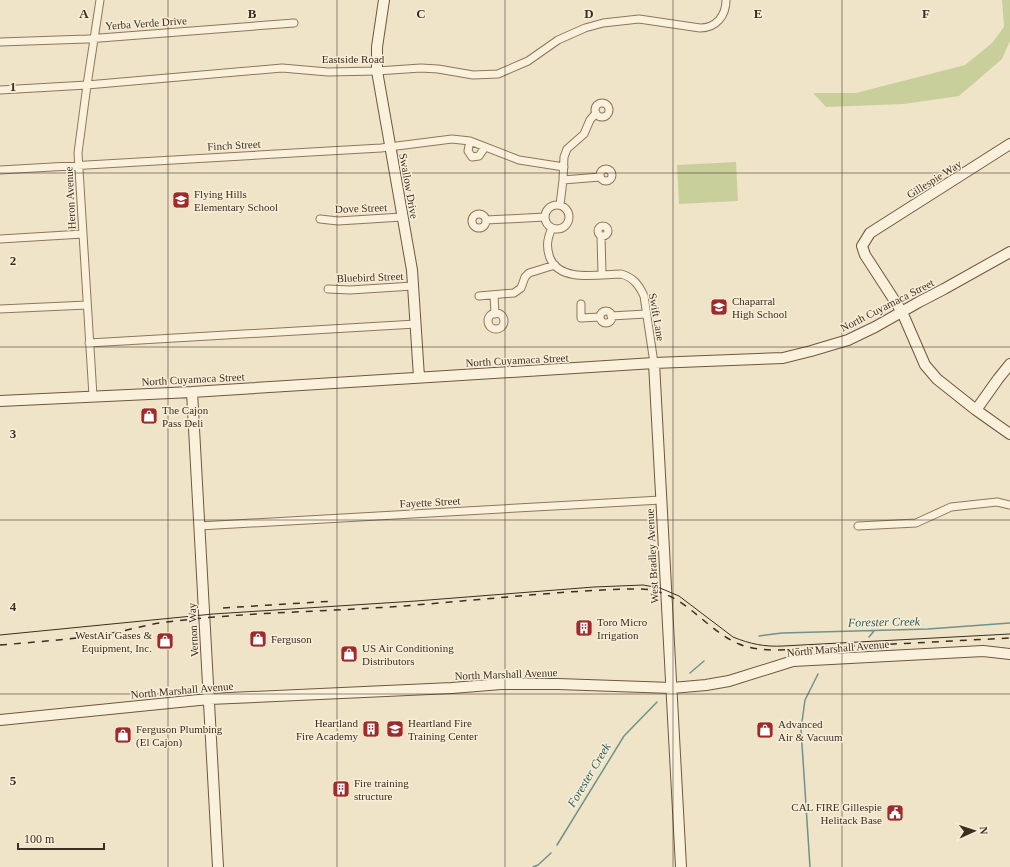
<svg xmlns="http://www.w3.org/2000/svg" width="1010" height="867" viewBox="0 0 1010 867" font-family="'Times New Roman',serif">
	<rect width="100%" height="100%" fill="#f0e4c8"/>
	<path fill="#c9cf9b" d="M1002,0H1010V41L1002,59L959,96L904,104L826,107L813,93H856L965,65L992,43L1004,27Z
		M736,162L738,201L679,204L677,165Z"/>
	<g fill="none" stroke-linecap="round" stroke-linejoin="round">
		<path stroke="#6f938a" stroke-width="1.5" d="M759,636L782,633L928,629L1010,623
			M869,637L874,631
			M690,673L704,661
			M557,845L624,736L657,702
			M533,867L538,865L551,853
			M810,867L801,729L805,700L818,674"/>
		<g stroke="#8d765c" stroke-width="9">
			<path id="street" d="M0,42L87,39L294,23
				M0,90L87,85L282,68L328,72L377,71L421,68L438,69L473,75L498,74L528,61L558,40L585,28L603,23L639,19L700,28C716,28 726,16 726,0
				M595 110a7 7 0 1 1 14 0a7 7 0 1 1-14 0Z
				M470,141L468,151L472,157L479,156L485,147
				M600 175a6 6 0 1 1 12 0a6 6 0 1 1-12 0Z
				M0,170L381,148L452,139L470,141L519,160L564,167
				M563,180L600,177
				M545 217a12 12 0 1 1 24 0a12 12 0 1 1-24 0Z
				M560,205L563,180L564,157L567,149L584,134L590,120L596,113
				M472 221a7 7 0 1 1 14 0a7 7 0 1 1-14 0Z
				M320,219L338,221L402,217
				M486,220L545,217
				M598 231a5 5 0 1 1 10 0a5 5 0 1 1-10 0Z
				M552,228C547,239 546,247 550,258C560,283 600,274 621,274C633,277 639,285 644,296L654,363
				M601,236L602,274
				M0,239L83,234
				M328,289L350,290L413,286
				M494,295L495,314
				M479,296L514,293L521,288L525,277L529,273L555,265
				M581,304V318L600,317
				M0,309L87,305
				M600 317a6 6 0 1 1 12 0a6 6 0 1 1-12 0Z
				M488 321a8 8 0 1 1 16 0a8 8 0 1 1-16 0Z
				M611,316L646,314
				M89,343L416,324
				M93,396L78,153L87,85L100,0
				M199,526L661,500
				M858,526L916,523L951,507L997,502L1010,505"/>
		</g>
		<g stroke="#6f573f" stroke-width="12">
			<path id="secondary" d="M384,0L377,47V71L412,270L419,377
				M1010,144L870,233L862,246L865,255L902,312L925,365L937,379L976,410L1010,434
				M654,363L681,867
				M192,392L218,867
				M0,401L192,392L654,363L783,358L811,351L848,340L875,327L919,302L944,289L1010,252
				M976,410L998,379L1010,364
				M0,720L209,699L452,688L501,684H558L672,688L706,685L729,681L793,661L983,651L1010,654"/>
		</g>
		<use href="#street" stroke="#faf1dc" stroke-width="7"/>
		<use href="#secondary" stroke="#faf1dc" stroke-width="10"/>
		<path stroke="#3d2e20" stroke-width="1" d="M0,635L213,614L416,601L594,587L643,585L660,588L679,596L733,637C750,644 765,647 783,646L1010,634"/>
		<path stroke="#3d2e20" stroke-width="1.5" stroke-dasharray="7 7" stroke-linecap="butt" d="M223,608L334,601
			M0,645C37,642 75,639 112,633C130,630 148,624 167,622C245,612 324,612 403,606C454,602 504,597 555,593C583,591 611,589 639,589C683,589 702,628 739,644C751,649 764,650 778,650L1010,638"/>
	</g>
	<path fill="none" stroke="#3d2e20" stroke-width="1" stroke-opacity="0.55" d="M168,0V867M337,0V867M505,0V867M673,0V867M842,0V867M0,173H1010M0,347H1010M0,520H1010M0,694H1010"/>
	<defs>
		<g id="school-square" transform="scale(0.9)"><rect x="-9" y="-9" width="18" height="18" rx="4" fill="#9e2a2b" stroke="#f7eed8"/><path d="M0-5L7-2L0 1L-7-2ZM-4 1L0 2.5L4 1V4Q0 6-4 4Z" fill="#fff"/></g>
		<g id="shop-square" transform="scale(0.9)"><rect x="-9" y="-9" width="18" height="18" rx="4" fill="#9e2a2b" stroke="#f7eed8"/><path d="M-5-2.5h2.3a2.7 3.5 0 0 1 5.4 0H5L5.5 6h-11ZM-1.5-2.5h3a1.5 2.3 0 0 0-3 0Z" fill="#fff"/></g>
		<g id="building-square" transform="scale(0.9)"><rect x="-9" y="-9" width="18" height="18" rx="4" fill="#9e2a2b" stroke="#f7eed8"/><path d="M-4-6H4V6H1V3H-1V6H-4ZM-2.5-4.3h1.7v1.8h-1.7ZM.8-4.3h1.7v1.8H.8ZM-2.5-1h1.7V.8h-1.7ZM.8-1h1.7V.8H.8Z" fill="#fff"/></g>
		<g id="civic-square" transform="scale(0.9)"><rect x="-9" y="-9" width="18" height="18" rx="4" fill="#9e2a2b" stroke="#f7eed8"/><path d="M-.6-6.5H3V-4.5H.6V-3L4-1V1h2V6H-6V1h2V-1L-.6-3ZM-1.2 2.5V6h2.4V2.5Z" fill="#fff"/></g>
	</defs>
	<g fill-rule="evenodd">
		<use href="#school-square" x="181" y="200"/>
		<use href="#school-square" x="719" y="307"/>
		<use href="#shop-square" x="149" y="416"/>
		<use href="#building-square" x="584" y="628"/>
		<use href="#shop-square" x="258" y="639"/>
		<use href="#shop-square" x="165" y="641"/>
		<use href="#shop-square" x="349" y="654"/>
		<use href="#building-square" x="371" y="729"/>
		<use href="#school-square" x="395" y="729"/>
		<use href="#shop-square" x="765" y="730"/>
		<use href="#shop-square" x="123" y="735"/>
		<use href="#building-square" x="341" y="789"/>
		<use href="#civic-square" x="895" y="813"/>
	</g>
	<g text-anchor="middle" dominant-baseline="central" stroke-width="3" stroke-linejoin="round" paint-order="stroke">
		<g font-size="11" fill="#3d2e20" stroke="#f7eed8">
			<text transform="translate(146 23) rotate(-4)">Yerba Verde Drive</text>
			<text x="353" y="59">Eastside Road</text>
			<text transform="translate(234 145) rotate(-3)">Finch Street</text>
			<text transform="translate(934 179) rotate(-32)">Gillespie Way</text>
			<text transform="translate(409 186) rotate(80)">Swallow Drive</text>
			<text transform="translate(70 198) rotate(-93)">Heron Avenue</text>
			<text transform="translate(361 208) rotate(-2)">Dove Street</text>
			<text transform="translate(370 277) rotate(-2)">Bluebird Street</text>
			<text transform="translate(887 305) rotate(-27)">North Cuyamaca Street</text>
			<text transform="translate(657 317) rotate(80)">Swift Lane</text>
			<text transform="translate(517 360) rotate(-3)">North Cuyamaca Street</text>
			<text transform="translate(193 379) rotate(-3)">North Cuyamaca Street</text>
			<text transform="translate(430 502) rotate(-3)">Fayette Street</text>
			<text transform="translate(652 556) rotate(-93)">West Bradley Avenue</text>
			<text transform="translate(193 630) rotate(-93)">Vernon Way</text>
			<text transform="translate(838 648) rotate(-5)">North Marshall Avenue</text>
			<text transform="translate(506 674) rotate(-2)">North Marshall Avenue</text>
			<text transform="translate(182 690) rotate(-5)">North Marshall Avenue</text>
		</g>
		<g font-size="11" fill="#3d2e20" stroke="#f7eed8" text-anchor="start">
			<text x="194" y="194">Flying Hills<tspan x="194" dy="13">Elementary School</tspan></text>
			<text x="732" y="301">Chaparral<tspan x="732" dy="13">High School</tspan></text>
			<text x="162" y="410">The Cajon<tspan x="162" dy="13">Pass Deli</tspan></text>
			<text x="597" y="622">Toro Micro<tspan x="597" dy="13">Irrigation</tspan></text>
			<text x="152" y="635" text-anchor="end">WestAir Gases &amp;<tspan x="152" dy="13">Equipment, Inc.</tspan></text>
			<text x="271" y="639">Ferguson</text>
			<text x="362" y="648">US Air Conditioning<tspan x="362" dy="13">Distributors</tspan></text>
			<text x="358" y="723" text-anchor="end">Heartland<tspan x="358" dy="13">Fire Academy</tspan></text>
			<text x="408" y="723">Heartland Fire<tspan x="408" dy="13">Training Center</tspan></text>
			<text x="778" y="724">Advanced<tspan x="778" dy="13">Air &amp; Vacuum</tspan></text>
			<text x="136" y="729">Ferguson Plumbing<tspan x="136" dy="13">(El Cajon)</tspan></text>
			<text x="354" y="783">Fire training<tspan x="354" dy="13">structure</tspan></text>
			<text x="882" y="807" text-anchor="end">CAL FIRE Gillespie<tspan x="882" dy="13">Helitack Base</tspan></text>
		</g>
		<g font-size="12" font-style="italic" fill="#2f5d5a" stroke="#f7eed8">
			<text transform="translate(884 622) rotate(-1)">Forester Creek</text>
			<text transform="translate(589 775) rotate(-59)">Forester Creek</text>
		</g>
	</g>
	<g font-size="13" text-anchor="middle" font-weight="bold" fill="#3d2e20" stroke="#f7eed8" stroke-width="3" stroke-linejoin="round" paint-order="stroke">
		<text x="84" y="18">A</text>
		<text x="252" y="18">B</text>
		<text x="421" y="18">C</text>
		<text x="589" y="18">D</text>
		<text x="758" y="18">E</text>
		<text x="926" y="18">F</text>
		<text x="13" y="91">1</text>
		<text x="13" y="265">2</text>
		<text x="13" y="438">3</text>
		<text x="13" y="611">4</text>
		<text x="13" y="785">5</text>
	</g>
	<g transform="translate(974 831) rotate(87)" stroke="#f7eed8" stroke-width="3" paint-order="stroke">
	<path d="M0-3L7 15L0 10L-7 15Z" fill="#3d2e20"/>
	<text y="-6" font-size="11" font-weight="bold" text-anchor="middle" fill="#3d2e20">N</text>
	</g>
	<path d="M18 843v6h86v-6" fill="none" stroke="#3d2e20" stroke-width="2"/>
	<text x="24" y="843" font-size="12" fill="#3d2e20" stroke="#f7eed8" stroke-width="3" paint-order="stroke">100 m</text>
</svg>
